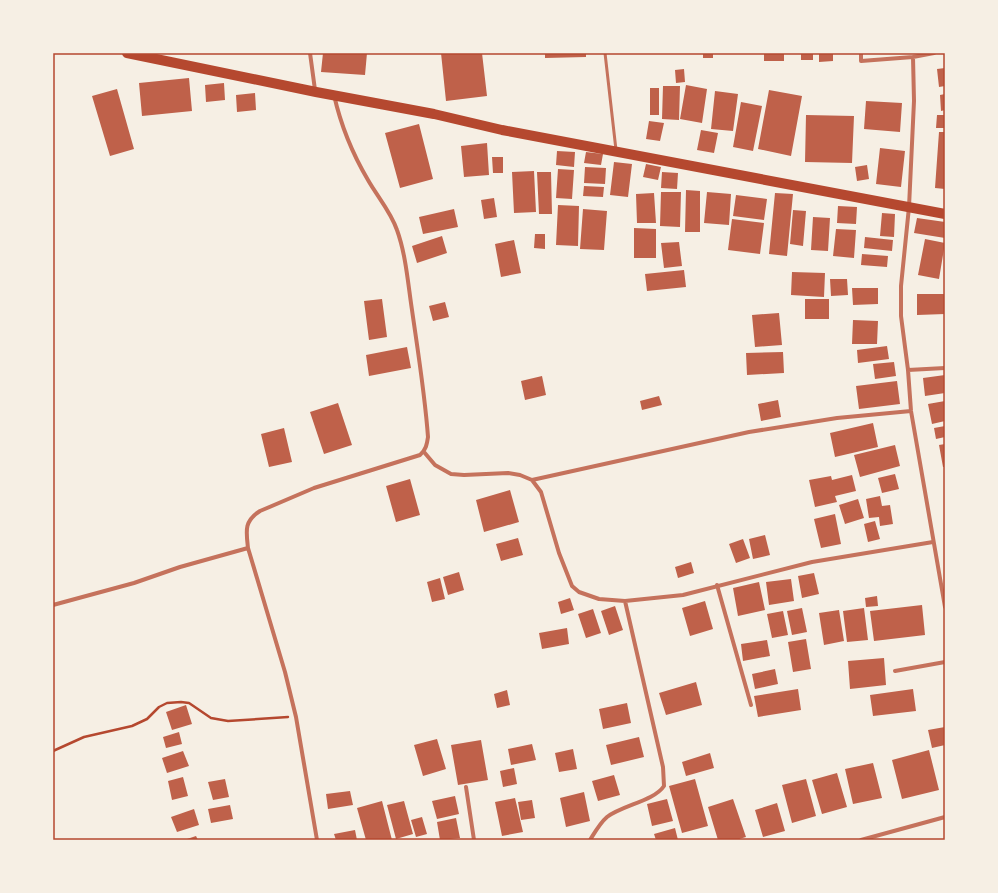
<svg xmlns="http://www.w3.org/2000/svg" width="998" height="893" viewBox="0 0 998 893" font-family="Ubuntu,sans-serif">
	<rect width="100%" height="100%" fill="#f6efe4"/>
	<path fill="#bf614a" d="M323,53H367L365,75L321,72Z
		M441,53H482L487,96L446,101Z
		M545,53H586V57L545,58Z
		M703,53H713V58H703Z
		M764,53H784V61H764Z
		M801,53H813V60H801Z
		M819,53H833V61L819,62Z
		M945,68V86L939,87L937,69Z
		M684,69L685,82L676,83L675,70Z
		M189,78L192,111L142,116L139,83Z
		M224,83L225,100L206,102L205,85Z
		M686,85L707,89L702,123L680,119Z
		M663,86H680L679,120L662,119Z
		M650,88H659V115H650Z
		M117,89L134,149L110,156L92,96Z
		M769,90L802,96L791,156L758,149Z
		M715,91L738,94L733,131L711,129Z
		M255,93L256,110L237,112L236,95Z
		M945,94V110L941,111L940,95Z
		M866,101L902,103L900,132L864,129Z
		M741,102L762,106L753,151L733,147Z
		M806,115L854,116L852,163L805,162Z
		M937,115H945V128H936Z
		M649,121L664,123L660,141L646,139Z
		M419,124L433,179L400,188L385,133Z
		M701,130L718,133L714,153L697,150Z
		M939,132H945V189L935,188Z
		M487,143L489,175L464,177L461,146Z
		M880,148L905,151L901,187L876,184Z
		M557,151L575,152L574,167L556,165Z
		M586,152L603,154L601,165L584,163Z
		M492,157H503V173H493Z
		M614,162L632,164L628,197L610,195Z
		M646,164L661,167L658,180L643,177Z
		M867,165L869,179L857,181L855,167Z
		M585,167L606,168L605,184L584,183Z
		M558,169L574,170L572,199L556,198Z
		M534,171L536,212L514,213L512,172Z
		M537,172H551L552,214H539Z
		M662,172L678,173L677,189L661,188Z
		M584,186L604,187L603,197L583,196Z
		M686,190L700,191V232H685Z
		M661,192H681L680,227L660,226Z
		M707,192L731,194L729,225L704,223Z
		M654,193L656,223H637L636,194Z
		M775,193L793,194L787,256L769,254Z
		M736,195L767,199L764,220L733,216Z
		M494,198L497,217L484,219L481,200Z
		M558,205L579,206L578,246L556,245Z
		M838,206L857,207L856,224L837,223Z
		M454,209L458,227L423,234L419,217Z
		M583,209L607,211L604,250L580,249Z
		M793,210L806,211L803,246L790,244Z
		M882,213L895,214L894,237L880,236Z
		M813,217L830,218L828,251L811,250Z
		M917,218L945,222V238L914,233Z
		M732,219L764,223L760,254L728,250Z
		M634,228L656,229V258H634Z
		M836,229L856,230L854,258L833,256Z
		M535,234H545V249L534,248Z
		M442,236L447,253L417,263L412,246Z
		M865,237L893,240L892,251L864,248Z
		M925,239L945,243L939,279L918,275Z
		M514,240L521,273L501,277L495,244Z
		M679,242L682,266L664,268L661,243Z
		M862,254L888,256L887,267L861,265Z
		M684,270L686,287L647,291L645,274Z
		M792,272L825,273L824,297L791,295Z
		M830,279H847L848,295L831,296Z
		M852,288H878V304L853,305Z
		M917,294H945V314L917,315Z
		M382,299L387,337L369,340L364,301Z
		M805,299H829V319H805Z
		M445,302L449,317L433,321L429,306Z
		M779,313L782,345L755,347L752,315Z
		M853,320L878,321L877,344H852Z
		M887,346L889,359L858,363L857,350Z
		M407,347L411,368L369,376L366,355Z
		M783,352L784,373L747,375L746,353Z
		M894,362L896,376L875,379L873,364Z
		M945,375V393L925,396L923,378Z
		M542,376L546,395L525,400L521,381Z
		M897,381L900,404L859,409L856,386Z
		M659,396L662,405L642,410L640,401Z
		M778,400L781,417L761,421L758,404Z
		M945,401V421L932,424L928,404Z
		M338,403L352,445L324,454L310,412Z
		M873,423L878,447L835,457L830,433Z
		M945,426V437L936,439L934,428Z
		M284,428L292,462L269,467L261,434Z
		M945,444V467H943L939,445Z
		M895,445L900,466L860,477L854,455Z
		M895,474L899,489L882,493L878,478Z
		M852,475L856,491L835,496L837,502L815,507L809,480L831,476L832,480Z
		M410,479L420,515L396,522L386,486Z
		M510,490L519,522L484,532L476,500Z
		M880,496L882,506L890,505L893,524L880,526L879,517L869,518L866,499Z
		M858,499L864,518L845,524L839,505Z
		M835,514L841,544L821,548L814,519Z
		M875,521L880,539L868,542L864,524Z
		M765,535L770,555L753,559L749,539Z
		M518,538L523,555L501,561L496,544Z
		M743,539L750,558L736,563L729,544Z
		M691,562L694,573L678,578L675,567Z
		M459,572L464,590L448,595L443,577Z
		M814,573L819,594L802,598L798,576Z
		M440,578L445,599L432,602L427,582Z
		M791,579L794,601L769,605L766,582Z
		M759,582L765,610L738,616L733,588Z
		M877,596L878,606L866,607L865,598Z
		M570,598L574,610L561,614L558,602Z
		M705,601L713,629L690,636L682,608Z
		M922,605L925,635L874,641L870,611Z
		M615,606L623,630L609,635L601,611Z
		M802,608L807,632L792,635L787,611Z
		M864,608L868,640L847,642L843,611Z
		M593,609L601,633L586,638L578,614Z
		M839,610L844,641L824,645L819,613Z
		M783,611L788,635L772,638L767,614Z
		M567,628L569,644L542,649L539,633Z
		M806,639L811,669L793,672L788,642Z
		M767,640L770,656L743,661L741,644Z
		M884,658L886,685L850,689L848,661Z
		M775,669L778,684L755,689L752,674Z
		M696,682L702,705L666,715L659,693Z
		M798,689L801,710L758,717L754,696Z
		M913,689L916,711L873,716L870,695Z
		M507,690L510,705L497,708L494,694Z
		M627,703L631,723L603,729L599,709Z
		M186,705L192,724L172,730L166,712Z
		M945,727V745L932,748L928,730Z
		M179,732L182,744L166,748L163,737Z
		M639,737L644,757L611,765L606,745Z
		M437,739L446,769L423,776L414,745Z
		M481,740L488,780L458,785L451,745Z
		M532,744L536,760L511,765L508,749Z
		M573,749L577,769L559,772L555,753Z
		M929,750L939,790L902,799L892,760Z
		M183,751L189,766L167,773L162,758Z
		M710,753L714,768L686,776L682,762Z
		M873,763L882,798L853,804L845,769Z
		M514,768L517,784L503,787L500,771Z
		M837,773L847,807L822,814L812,780Z
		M614,775L620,795L598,801L592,781Z
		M183,777L188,796L172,800L168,781Z
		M225,779L229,797L213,800L208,782Z
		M695,779L708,826L682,833L669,786Z
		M806,779L816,816L792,823L782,785Z
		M350,791L353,805L328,809L326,794Z
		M584,792L590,821L566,827L560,798Z
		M455,796L459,814L437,819L432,801Z
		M515,798L523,832L502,836L495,802Z
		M667,799L673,821L652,826L647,804Z
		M733,799L746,837L736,840H718L708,807Z
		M532,800L535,818L521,820L518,802Z
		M382,801L392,840H366L357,808Z
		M404,801L413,834L396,839L387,805Z
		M777,803L785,831L763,837L755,810Z
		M230,805L233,819L211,823L208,809Z
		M194,809L199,825L177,832L171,817Z
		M422,817L427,834L416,837L411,820Z
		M456,818L460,838L440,840L437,822Z
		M675,828L678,840H656L654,834Z
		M355,830L357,840H336L334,834Z
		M196,836L198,840H184Z"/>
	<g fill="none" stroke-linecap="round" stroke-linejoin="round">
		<path stroke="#b5482f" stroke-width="2.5" d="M53,751L84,737L132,726L147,719L159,707L167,703L181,702L189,703L211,718L228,721L288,717"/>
		<path stroke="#c5725c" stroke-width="3" d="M605,53L616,150"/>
		<path stroke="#c5725c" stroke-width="4" d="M310,53L315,90
			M861,53V61L913,57
			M934,53L913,57L914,101L909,207L901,286V316L908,370L911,411L945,607
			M908,370L945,368
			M424,452L435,465L451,474L464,475L508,473L520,475L532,480L541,492L559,553L572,586L579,592L599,599L625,601L683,595L812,562L933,542
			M532,480L749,432L837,418L911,411
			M717,585L751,705
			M53,605L134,583L180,567L248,548
			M895,671L945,662
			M466,787L474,840
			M317,840L296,717L285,672L248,548C246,531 244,521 260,511L314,488L420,455C426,450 427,444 428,437C425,395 418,352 412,310C408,284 406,255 397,230C391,212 377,196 368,180C352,153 341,126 334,95
			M590,840C595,832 600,823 607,817C623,805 654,801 664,786L663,767L625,601
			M861,840L945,817"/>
		<path stroke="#b5482f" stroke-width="10" d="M127,53L316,92L434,114L502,130L945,214"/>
	</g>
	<rect width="998" height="893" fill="none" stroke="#f6efe4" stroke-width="108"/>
	<rect x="54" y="54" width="890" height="785" fill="none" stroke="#b5482f" stroke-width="1.5"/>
</svg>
